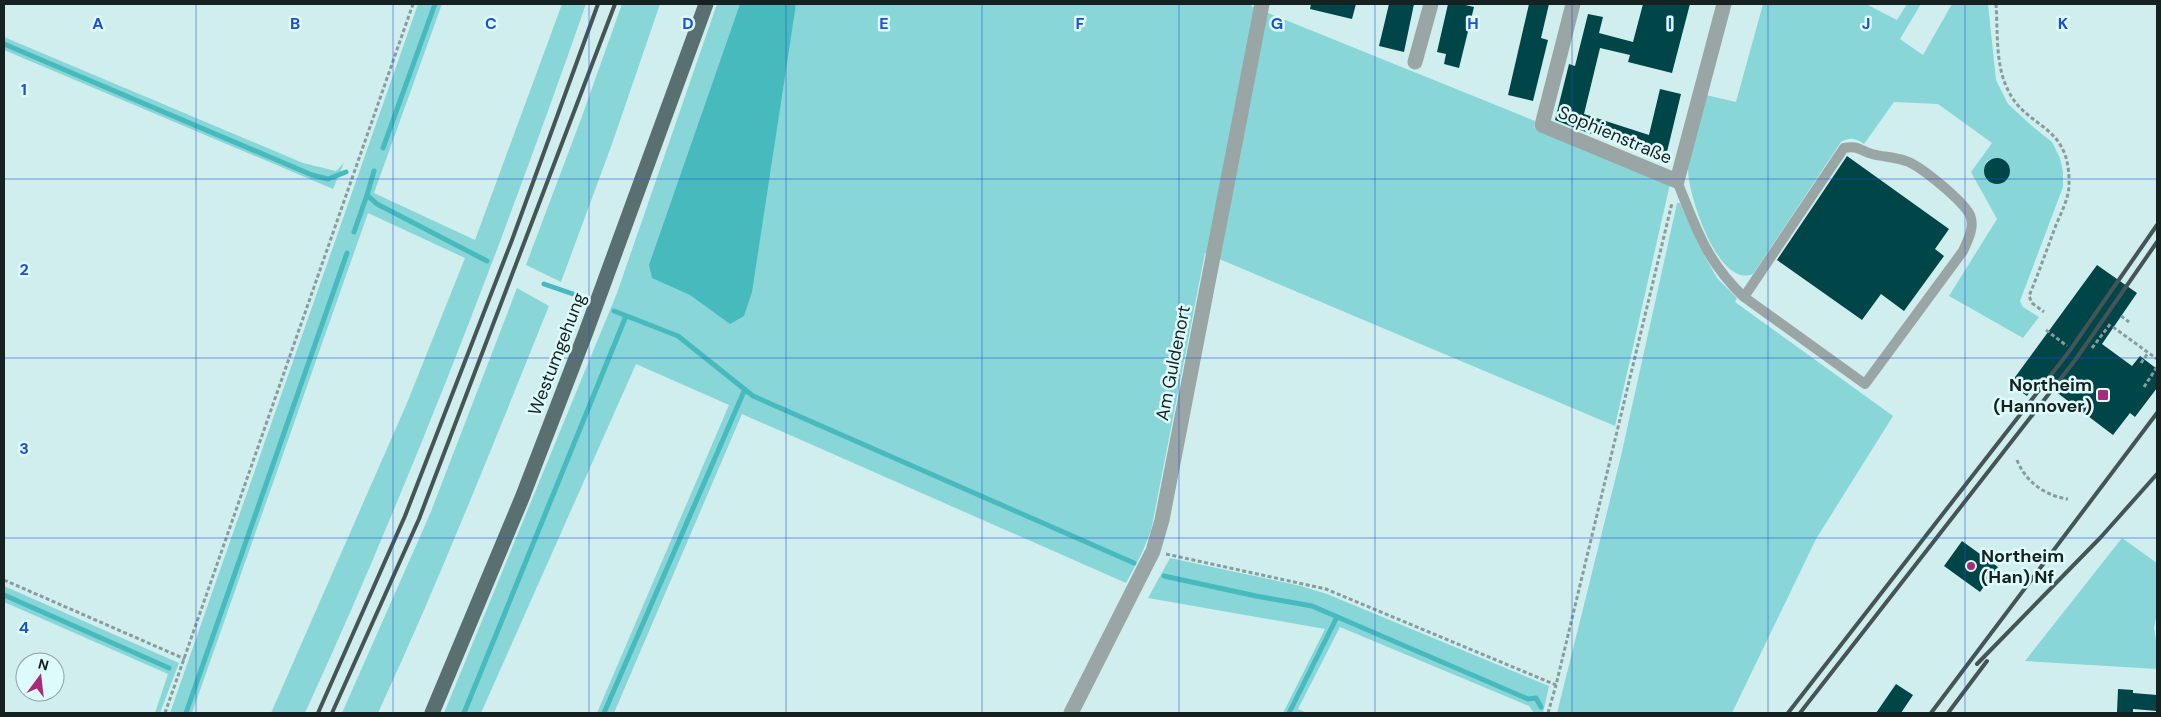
<svg xmlns="http://www.w3.org/2000/svg" width="2161" height="717" viewBox="0 0 2161 717" font-family="'DM Sans',sans-serif">
	<rect width="100%" height="100%" fill="#d1eeee"/>
	<path fill="#89d6d8" fill-rule="evenodd" d="M418,4H442L374,193L475,240L562,4H586C502,244 411,482 305,713H271L407,403L465,258L368,213L192,713H170Z
		M622,4H660L612,144L561,282L526,265L581,119Z
		M717,4H1251V6L1535,121L1534,128L1670,184L1615,426L1205,253L1151,531L1141,555L1126,583L742,414L614,713H597L729,405L636,364L481,713H444L617,293Z
		M1763,4H1866L1897,20L1907,4H1921L1900,39L1923,55L1952,4H1988L1996,80L2008,104L2032,126L2052,142L2060,158L2063,172V187L2020,301L2023,307L2039,317L2023,338L1949,296L1997,219L1971,172L1992,143L1938,104L1894,102L1864,144C1855,138 1850,137 1841,142L1753,274C1718,289 1688,194 1688,170C1688,163 1692,154 1693,147C1698,130 1702,112 1706,95L1736,102ZM1995,158L2007,162C2019,180 1991,194 1984,173L1987,161Z
		M4,37L303,163L336,171L344,163L333,189L4,50Z
		M1677,203H1680L1699,246L1717,278L1737,298L1735,302L1893,416L1816,539L1732,713H1557L1621,456Z
		M517,288L549,306C494,442 440,579 378,713H342L430,514Z
		M2122,538L2157,563V613L2154,628L2157,647V669L2025,661Z
		M1170,558L1301,586L1327,594L1549,686L1543,713H1534L1529,706L1340,627L1298,709L1307,713H1283L1325,629L1148,598Z
		M4,586L179,663L160,713H155L168,674L4,602Z"/>
	<path fill="#47babd" d="M740,4H796L752,292L744,316L730,324L690,295L652,278L649,265Z"/>
	<g fill="none" stroke-linecap="round" stroke-linejoin="round">
		<path stroke="#47babd" stroke-width="5" d="M4,44L312,175L328,179L346,172
			M383,148L435,4
			M374,171L367,195L377,204L487,261
			M354,232L367,195
			M544,284L573,294
			M614,311L678,336L753,396L1134,563
			M1164,576L1256,596L1312,606L1528,699L1536,698L1541,707
			M4,595L169,668
			M186,713L347,253
			M464,713L626,316
			M604,713L745,389
			M1289,713L1337,617"/>
	</g>
	<path fill="#004547" d="M1311,4H1356L1352,19L1310,9Z
		M1389,4H1414L1404,52L1379,46Z
		M1448,4H1461L1474,7L1459,68L1444,64L1446,54L1437,52Z
		M1529,4H1549L1541,38L1548,40L1533,101L1508,95Z
		M1643,4H1690L1672,73L1628,62L1630,55L1600,48L1584,114L1649,135L1660,89L1681,94L1666,156L1634,148L1580,130L1555,120L1569,64L1575,66L1588,14L1603,17L1599,33L1633,42Z
		M1847,156L1949,229L1935,249L1944,256L1904,311L1881,294L1862,320L1777,260Z
		M1984 171a13 13 0 1 1 26 0a13 13 0 1 1-26 0Z
		M2097,265L2137,293L2102,344L2132,366L2140,356L2157,369V388L2135,417L2130,413L2113,435L2039,379L2027,396L2010,384Z
		M1962,541L1998,567L1980,592L1944,566Z
		M1896,684L1913,695L1901,713H1876Z
		M2118,689L2133,690V693L2157,695V711L2133,709V712H2117Z"/>
	<g fill="none" stroke-linecap="round" stroke-linejoin="round">
		<path stroke="#879d9d" stroke-width="3" stroke-dasharray="4 2.5" stroke-linecap="butt" d="M1996,4C1998,31 1995,65 2008,90C2026,129 2069,123 2069,181C2070,196 2062,211 2056,225C2047,249 2039,272 2029,296L2032,303L2044,312
			M2121,316L2129,322
			M2113,327L2157,359
			M2046,330L2067,346
			M2092,348L2111,323
			M2141,363L2148,353
			M2144,387L2157,367
			M2017,460C2025,481 2045,496 2068,499
			M1166,554L1326,589L1556,685L1672,203
			M4,580L185,659
			M165,713L413,4
			M1548,713L1556,685"/>
		<path stroke="#9aa6a6" stroke-width="10" d="M1677,181C1696,228 1706,261 1744,297L1865,384L1963,251C1968,240 1975,227 1970,215C1963,201 1921,166 1906,161C1896,157 1883,157 1872,154C1860,151 1859,145 1844,148L1744,297"/>
		<path stroke="#9aa6a6" stroke-width="15" d="M1573,4L1542,125L1677,181L1724,4
			M1415,62L1431,4
			M1071,713L1153,551L1162,520L1262,4"/>
		<path stroke="#5a7070" stroke-width="15" d="M432,713L522,498L586,332L706,4"/>
		<path stroke="#455454" stroke-width="4" d="M1977,664L2101,537L2157,474
			M318,713L405,516L512,240L598,4
			M332,713L419,519L615,4
			M1788,713L2068,353L2157,225
			M1800,713L2076,359L2157,242
			M1931,713L2157,413
			M1948,713L1987,661"/>
	</g>
	<path fill="none" stroke="#1d4ed8" stroke-width="1" stroke-opacity="0.55" d="M196,4V713M393,4V713M589,4V713M786,4V713M982,4V713M1179,4V713M1375,4V713M1572,4V713M1768,4V713M1965,4V713M4,179H2157M4,358H2157M4,538H2157"/>
	<g fill="#a92a79" stroke="#defbfb" stroke-width="2">
		<rect x="2097" y="389" width="12" height="12" rx="2.5"/>
		<circle cx="1971" cy="566" r="5"/>
	</g>
	<g text-anchor="middle" dominant-baseline="central" stroke-width="5" stroke-linejoin="round" paint-order="stroke">
		<g font-size="18" fill="#162121" stroke="#defbfb">
			<text transform="translate(1615 135) rotate(23)">Sophienstraße</text>
			<text transform="translate(557 354) rotate(-69)">Westumgehung</text>
			<text transform="translate(1173 363) rotate(-79)">Am Guldenort</text>
		</g>
		<g font-size="18" font-weight="bold" fill="#162121" stroke="#defbfb" text-anchor="end">
			<text x="2092" y="385">Northeim<tspan x="2092" dy="21">(Hannover)</tspan></text>
			<text x="1981" y="556" text-anchor="start">Northeim<tspan x="1981" dy="21">(Han) Nf</tspan></text>
		</g>
	</g>
	<g font-size="16" text-anchor="middle" font-weight="bold" fill="#1d4ed8" stroke="#defbfb" stroke-width="5" stroke-linejoin="round" paint-order="stroke">
		<text x="98" y="29">A</text>
		<text x="295" y="29">B</text>
		<text x="491" y="29">C</text>
		<text x="688" y="29">D</text>
		<text x="884" y="29">E</text>
		<text x="1080" y="29">F</text>
		<text x="1277" y="29">G</text>
		<text x="1473" y="29">H</text>
		<text x="1670" y="29">I</text>
		<text x="1866" y="29">J</text>
		<text x="2063" y="29">K</text>
		<text x="24" y="95">1</text>
		<text x="24" y="275">2</text>
		<text x="24" y="454">3</text>
		<text x="24" y="633">4</text>
	</g>
	<rect width="2161" height="717" fill="none" stroke="#162121" stroke-width="10"/>
	<g transform="translate(40 677) rotate(15)"><circle r="24" fill="#defbfb" stroke="#8ea4a4"/>
	<path d="M0-4L9 19L0 12L-9 19Z" fill="#a92a79"/>
	<text y="-8" font-size="14" font-weight="bold" text-anchor="middle" fill="#162121">N</text>
	</g>
</svg>
